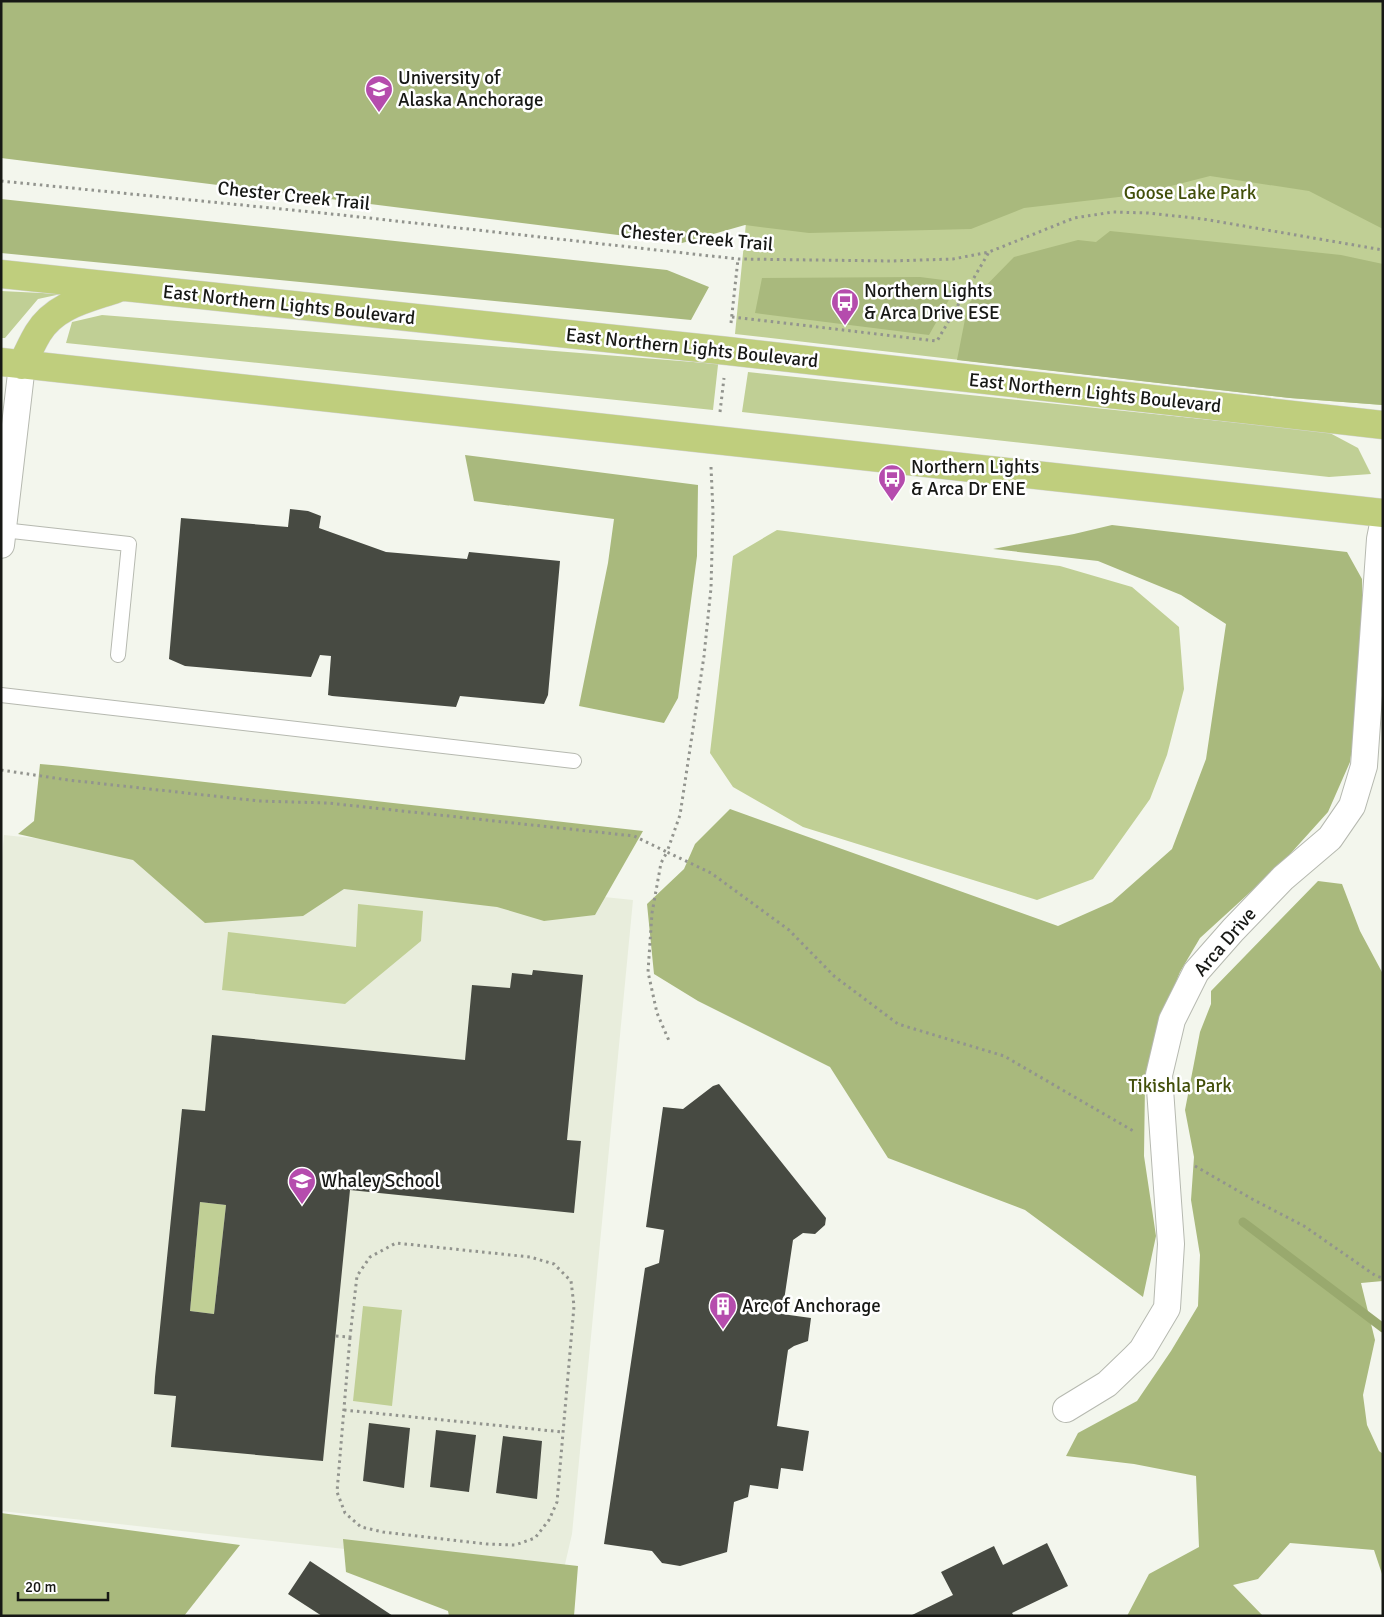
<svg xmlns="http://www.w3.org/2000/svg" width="1384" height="1617" viewBox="0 0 1384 1617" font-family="Signika,sans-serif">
	<rect width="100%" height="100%" fill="#f3f6ed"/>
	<path fill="#e8eddc" d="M4,835L633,900L572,1534L563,1573L1,1511V869Z"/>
	<path fill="#c0cf95" d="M768,1H1383V405L1290,398L735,334Z
		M1,291L61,294L38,299L5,338H1Z
		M102,315L718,364V365L713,410L66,343L72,322Z
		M748,372L1328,432L1358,448L1371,474L1329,477L742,412Z
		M777,530L1060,566L1132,587L1179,627L1184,689L1167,755L1150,799L1093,879L1037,900L803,827L733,787L710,753L733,556Z
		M358,904L423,911L421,941L345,1004L222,990L228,932L356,947Z
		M200,1202L226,1205L214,1314L190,1311Z
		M363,1306L402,1310L392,1406L353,1401Z"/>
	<path fill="#a9b97d" d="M1,1H1383V229L1309,191L1210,176L1136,195L1024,208L971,229L809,233L745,225L682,243L1,158Z
		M1,199L667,270L709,287L691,320L1,253Z
		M1110,231L1341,255L1383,264V405L1290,398L957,360L968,304L1014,257L1078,240L1096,242Z
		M920,277L959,282L929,335L755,313L762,278Z
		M465,455L698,485L697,556L678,698L664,723L579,706L608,563L614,519L474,501Z
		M1112,525L1347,552L1362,579L1364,664L1350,762L1328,812L1282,863L1200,938L1180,972L1160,1022L1145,1084L1144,1156L1156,1236L1143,1297L1025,1210L888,1158L830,1067L698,1001L654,974L647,904L684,869L695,844L730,809L1058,926L1112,902L1172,849L1206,759L1226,624L1181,595L1098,561L993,549L1074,534Z
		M40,764L63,766L643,831L595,915L544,921L497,907L344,889L303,916L205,923L133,860L18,834L34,821Z
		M1318,881L1342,884L1360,931L1383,974V1281L1361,1283L1375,1340L1363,1395L1367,1425L1379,1451L1383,1454V1577L1374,1550L1290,1543L1258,1579L1233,1585L1263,1616H1127L1149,1574L1199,1547L1196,1476L1134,1464L1066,1456L1078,1433L1137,1401L1171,1351L1198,1306L1200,1255L1191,1200L1194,1157L1185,1110L1200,1032L1211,1004V991Z
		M1,1513L240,1545L184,1616H1Z
		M343,1539L578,1566L574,1616H449L448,1611L346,1572Z"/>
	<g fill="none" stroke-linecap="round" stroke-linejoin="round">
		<path stroke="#99a96e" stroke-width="9" d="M1243,1222L1383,1328"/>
	</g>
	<path fill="#474a42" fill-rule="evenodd" d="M290,509L308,511L321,516L319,528L386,552L467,559L469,552L560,561L548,695L544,704L460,696L456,707L332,696L328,695L331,656L320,655L311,677L185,666L169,659L181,518L288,527Z
		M533,970L583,975L567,1140L581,1141L574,1213L350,1190L323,1461L171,1447L176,1396L154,1394L155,1377L182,1109L205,1111L212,1035L465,1060L472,985L510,988L512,973L532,975ZM200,1202L226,1205L214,1314L190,1311Z
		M719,1084L826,1218L825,1225L815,1234L803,1233L793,1240L782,1314L811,1318L808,1341L794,1346L788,1350L777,1426L809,1431L803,1471L781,1468L778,1489L750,1485L748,1497L734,1502L727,1552L680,1566L662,1563L652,1551L604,1544L645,1268L659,1263L664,1230L646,1227L663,1107L683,1109L713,1086Z
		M369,1423L410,1428L404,1488L363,1481Z
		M436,1430L476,1435L469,1492L430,1487Z
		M503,1436L542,1441L537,1499L496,1493Z
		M1047,1543L1068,1586L1012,1613L1014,1616H910L953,1595L941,1572L994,1546L1003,1565Z
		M310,1561L393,1616H322L288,1594Z"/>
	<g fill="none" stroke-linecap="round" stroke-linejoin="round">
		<g stroke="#b6b9b0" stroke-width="16">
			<path id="lane" d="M3,530L129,544L118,655
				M1,695L574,761"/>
		</g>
		<g stroke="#b6b9b0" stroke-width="28">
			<path id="street" d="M1,545L22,365
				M1066,1409L1107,1384L1134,1358L1142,1350L1167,1308L1171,1244L1159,1075L1172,1020L1196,972L1233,930L1283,878L1330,838L1352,806L1364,766L1380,539L1383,524"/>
		</g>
		<g stroke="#d5d5d5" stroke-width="29">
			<path id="primary" d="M1,274L728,351L1383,425
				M1,362L1383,513
				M22,365C27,354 32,343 38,333C55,305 87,299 116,289"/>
		</g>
		<path stroke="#92948e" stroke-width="3" stroke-dasharray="2.5 4" stroke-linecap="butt" d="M1,181L342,215L738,259L891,261L953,259L989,252L1074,218L1113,212L1148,213L1203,219L1383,250
			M732,317L937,341L989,252
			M731,323L738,259
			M720,412L724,378
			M711,467L713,512L711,588L704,656L680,815L667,852L711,873L789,930L834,976L898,1024L1004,1056L1135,1132
			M1,770L68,780L259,801L328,803L634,836L667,852L661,863L652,913L648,972L657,1013L670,1043
			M1195,1166L1252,1199L1304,1226L1376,1276L1383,1278
			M336,1336L350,1337L357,1276L370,1257L396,1243L530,1257L554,1264L571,1281L574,1306L557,1502L549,1520L535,1538L515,1545L487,1544L383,1532L361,1527L345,1513L337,1492L350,1337
			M344,1410L563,1432"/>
		<use href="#lane" stroke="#fff" stroke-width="14"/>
		<use href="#street" stroke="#fff" stroke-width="26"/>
		<use href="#primary" stroke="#bfce7d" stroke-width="28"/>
	</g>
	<defs>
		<g id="university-pin" transform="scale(1.4375)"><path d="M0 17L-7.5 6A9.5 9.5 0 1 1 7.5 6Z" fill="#b54cad" stroke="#fff"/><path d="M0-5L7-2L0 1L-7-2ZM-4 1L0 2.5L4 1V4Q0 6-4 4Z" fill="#fff"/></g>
		<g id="bus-pin" transform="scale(1.4375)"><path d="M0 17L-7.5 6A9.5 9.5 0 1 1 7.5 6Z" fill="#b54cad" stroke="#fff"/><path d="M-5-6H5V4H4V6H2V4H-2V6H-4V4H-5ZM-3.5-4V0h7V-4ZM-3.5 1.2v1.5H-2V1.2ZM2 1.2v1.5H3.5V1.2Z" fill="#fff"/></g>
		<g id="school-pin" transform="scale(1.4375)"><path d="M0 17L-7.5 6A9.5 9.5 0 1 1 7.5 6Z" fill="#b54cad" stroke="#fff"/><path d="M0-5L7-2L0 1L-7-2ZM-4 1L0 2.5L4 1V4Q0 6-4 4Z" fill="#fff"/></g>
		<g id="building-pin" transform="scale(1.4375)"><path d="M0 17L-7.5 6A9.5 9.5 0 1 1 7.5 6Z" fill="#b54cad" stroke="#fff"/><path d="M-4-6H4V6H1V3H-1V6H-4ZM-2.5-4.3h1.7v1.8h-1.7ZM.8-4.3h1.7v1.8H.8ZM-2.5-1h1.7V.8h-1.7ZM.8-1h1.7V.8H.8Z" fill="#fff"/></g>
	</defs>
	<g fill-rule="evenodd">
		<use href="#university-pin" x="379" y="89"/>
		<use href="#bus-pin" x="845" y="302"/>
		<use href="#bus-pin" x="892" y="478"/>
		<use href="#school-pin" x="302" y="1181"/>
		<use href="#building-pin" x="723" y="1306"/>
	</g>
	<g text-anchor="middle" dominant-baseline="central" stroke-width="5" stroke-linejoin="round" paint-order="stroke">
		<g font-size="19" fill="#171815" stroke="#fff" text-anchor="start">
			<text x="398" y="78">University of<tspan x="398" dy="22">Alaska Anchorage</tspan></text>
			<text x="864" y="291">Northern Lights<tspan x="864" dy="22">&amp; Arca Drive ESE</tspan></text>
			<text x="911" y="467">Northern Lights<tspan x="911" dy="22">&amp; Arca Dr ENE</tspan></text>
			<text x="321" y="1181">Whaley School</text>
			<text x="742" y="1306">Arc of Anchorage</text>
		</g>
		<g font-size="19" fill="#424f0a" stroke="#fff">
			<text x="1190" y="193">Goose Lake Park</text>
			<text x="1180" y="1086">Tikishla Park</text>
		</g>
		<g font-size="19" fill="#171815" stroke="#fff">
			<text transform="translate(294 196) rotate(6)">Chester Creek Trail</text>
			<text transform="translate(697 238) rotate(5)">Chester Creek Trail</text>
			<text transform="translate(289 305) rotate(6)">East Northern Lights Boulevard</text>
			<text transform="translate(692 348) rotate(6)">East Northern Lights Boulevard</text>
			<text transform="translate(1095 393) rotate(6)">East Northern Lights Boulevard</text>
			<text transform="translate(1225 942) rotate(-49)">Arca Drive</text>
		</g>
	</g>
	<rect width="1384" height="1617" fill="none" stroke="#171815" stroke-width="5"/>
	<path d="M18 1592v8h90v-8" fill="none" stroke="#171815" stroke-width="2.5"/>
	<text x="25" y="1592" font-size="15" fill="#171815" stroke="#ffffff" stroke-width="4" paint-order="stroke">20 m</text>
</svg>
